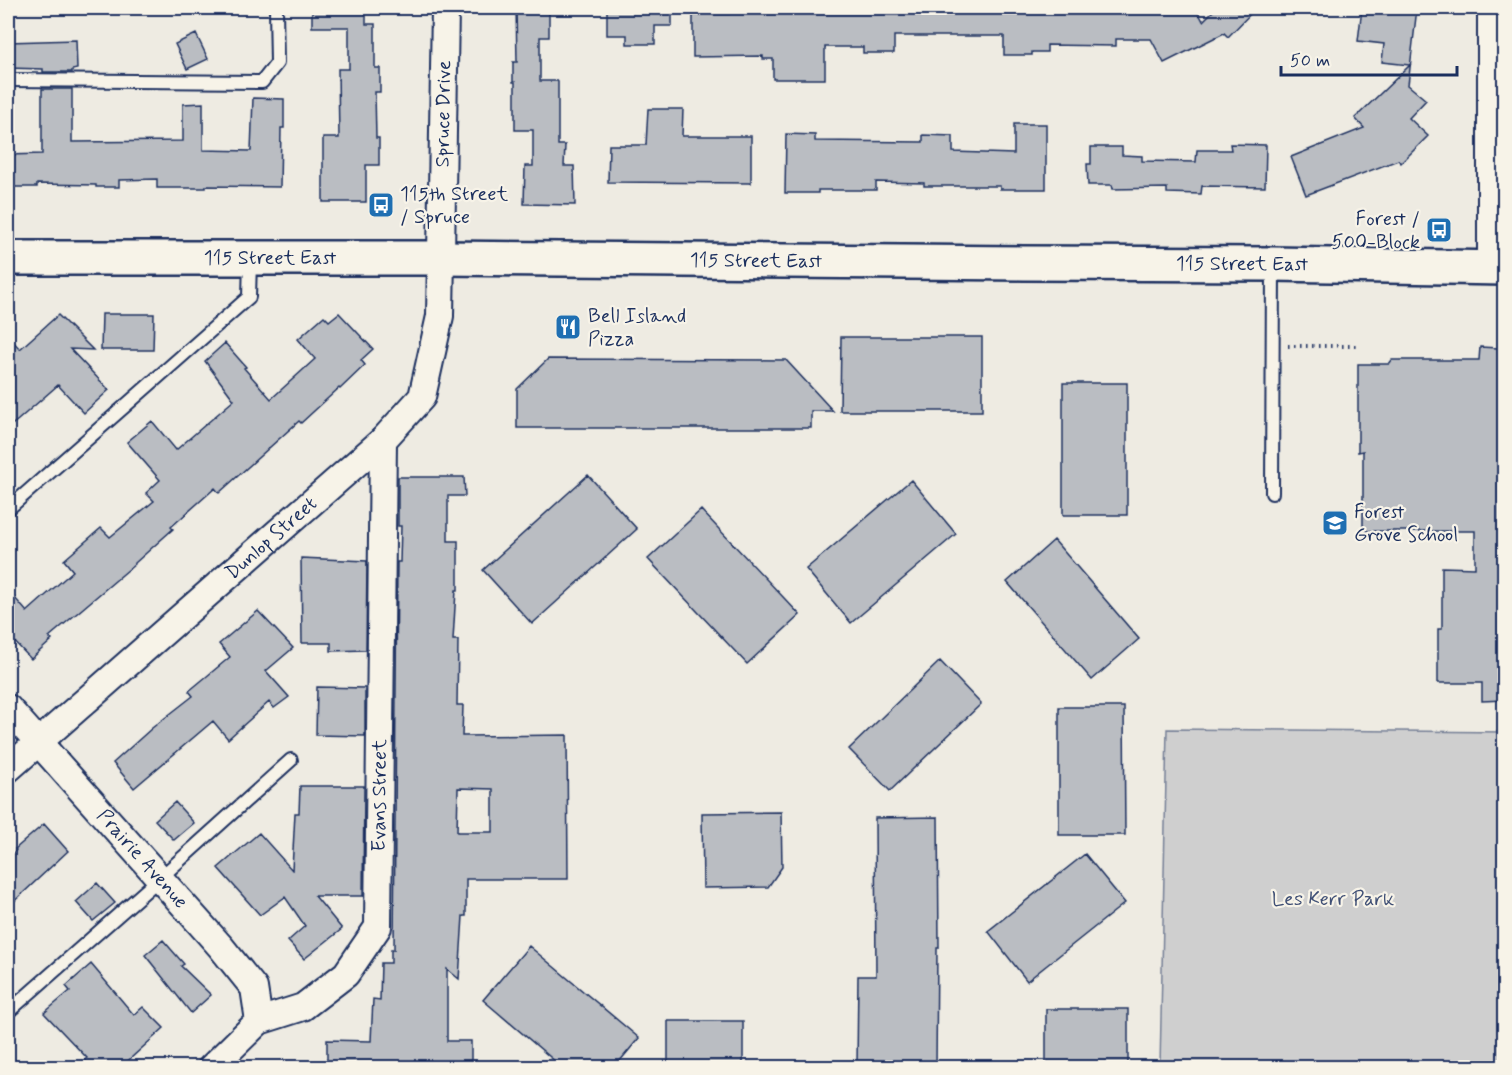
<svg xmlns="http://www.w3.org/2000/svg" width="1512" height="1075" viewBox="0 0 1512 1075" font-family="Mynerve,sans-serif">
	<rect width="100%" height="100%" fill="#eeebe2"/>
	<filter id="ink" filterUnits="userSpaceOnUse"><feTurbulence type="fractalNoise" baseFrequency=".0167" numOctaves="2"/><feDisplacementMap in="SourceGraphic" scale="12" xChannelSelector="R" yChannelSelector="G"/><feConvolveMatrix kernelMatrix="1 2 1 2 8 2 1 2 1" color-interpolation-filters="sRGB"/></filter>
	<g filter="url(#ink)">
		<path fill="#cfcfcf" stroke="#757f96" stroke-width="1.5" d="M1167,729L1504,732V1067H1160Z"/>
		<path fill="#babdc2" stroke="#1b2f5e" stroke-width="1.5" fill-rule="evenodd" d="M312,8H366V24H375V68H380V92H375L376,138H379V165H366V202H323V138H339L338,69H349V27H312Z
			M516,8H549V37H540V81H558V145H565L564,166H574L575,205L524,204L525,166H533V130H515V82H513V62H517Z
			M607,8H672V26H655V44H627V35H607Z
			M729,8H751V11L833,10V8H1022V9H1058V8H1196L1203,21L1216,8H1256L1228,37L1224,33L1164,63L1151,39H1116V46L1047,45V52H1032V55H1004V36H894V53H863V47H825V79H773V59H763V56L693,57V14H729Z
			M1362,8H1417L1408,85L1426,100L1409,118L1428,136L1401,163L1398,160L1306,195L1291,157L1364,128L1355,118L1410,65L1382,62L1384,44L1358,41Z
			M196,34L208,59L187,69L175,44Z
			M76,40L77,69L72,70V72H43V69L8,68V42Z
			M42,89H72V142L183,141V104L203,103V150L251,151L253,98L284,99V128H281L280,187L206,186V188H157V179L119,180V187H96V185L37,184V187H8V155L42,154Z
			M648,109H683L682,136H751V183L608,182L609,145H646Z
			M1014,124H1046V189H1000V186H924V183L876,182V190H818V193H785L786,134L815,135V141L923,142V135L953,136V152L1014,154Z
			M1230,144L1266,145L1265,187L1202,186L1201,194L1167,193V188L1113,189L1112,185H1088L1087,164H1091V147H1122V155L1142,156V161L1196,162L1197,150H1231Z
			M339,313L373,349L361,360L365,365L340,389L339,388L301,423L299,421L219,493L215,488L171,527L173,529L135,563V564L49,637L52,640L31,659L8,635V590L27,612L73,571L64,560L101,528L110,537L154,501L146,493L160,480L127,442L152,421L176,450L234,400L205,361L225,343L246,367L244,368L271,399L315,359L298,339L324,316L329,321Z
			M102,314H154L153,350H101Z
			M58,315L93,350L70,349L109,390L84,413L58,385L18,420L8,428V336L20,349Z
			M841,337H982V411H840Z
			M1480,347L1498,348L1499,360H1504V700L1482,701V683H1438V629H1442V567L1475,568V531H1363V451L1358,452V364H1389L1392,360H1479Z
			M548,359L786,360L833,411H811V428H517V389Z
			M1063,383H1127V515H1063Z
			M588,475L637,529L532,624L483,570Z
			M398,477H464L465,496H448V541H458V590H456L453,640H458L457,705H463L462,736L567,735L568,879H466V916H463L459,979L447,969V1041H471V1068H327V1040L371,1041L373,999L380,1000L381,963H391V950H394L397,562H400L401,526H398ZM458,788L493,789V832H457Z
			M911,480L956,534L851,623L806,569Z
			M701,510L800,615L747,664L648,559Z
			M1054,540L1139,639L1092,680L1007,582Z
			M301,558L367,561L366,650L331,651V643H302Z
			M258,611L293,648L266,671L289,697L274,708L269,702L228,739L213,721L134,788L113,763L152,728L193,696L189,691L230,657L219,644Z
			M940,661L981,704L890,791L849,749Z
			M317,687L365,688V736L316,735Z
			M1059,707H1124L1125,835H1059Z
			M300,786H364L363,896H315L342,929L304,959L288,941L305,926L285,897L260,915L218,868L259,833L292,870L295,813H299Z
			M175,802L194,823L174,840L155,820Z
			M781,812L782,867L768,887L703,888L702,813Z
			M938,817L939,948H937L936,1068H857L858,976H876L875,818Z
			M44,824L68,851L8,907V858L16,850L15,849Z
			M1085,854L1125,903L1027,981L988,931Z
			M97,883L115,903L93,921L76,902Z
			M163,940L184,964L181,966L211,995L191,1013L145,955Z
			M529,946L639,1038L614,1068H563L483,1000Z
			M91,964L134,1015L143,1007L164,1028L120,1068H77L87,1058L44,1013L70,991L66,986Z
			M1046,1009H1128V1068H1046Z
			M668,1021H743V1068H668Z"/>
		<g fill="none" stroke-linecap="round" stroke-linejoin="round">
			<g stroke="#1b2f5e" stroke-width="16">
				<path id="lane" d="M8,80L262,82L277,63L276,8
					M1272,493L1273,265
					M8,509L249,297L250,260
					M8,1012L159,879L291,760"/>
			</g>
			<g stroke="#1b2f5e" stroke-width="30">
				<g id="street">
					<path d="M1491,267V8"/>
					<path id="s1" d="M8,708L221,947L254,988L259,1021"/>
					<path id="s2" d="M8,769L383,440L422,397L440,316L445,8"/>
					<path id="s3" d="M211,1068L259,1021L303,1007L346,974L378,927L383,440"/>
				</g>
			</g>
			<g stroke="#1b2f5e" stroke-width="38">
				<g id="secondary">
					<path id="s4" d="M8,258H442L1024,263L1273,264L1504,268"/>
				</g>
			</g>
			<path stroke="#1b2f5e" stroke-width="4" stroke-dasharray="1.5 4.5" stroke-linecap="butt" d="M1288,346H1360"/>
			<use href="#lane" stroke="#f7f3e8" stroke-width="12"/>
			<use href="#street" stroke="#f7f3e8" stroke-width="26"/>
			<use href="#secondary" stroke="#f7f3e8" stroke-width="33"/>
		</g>
	</g>
	<defs>
		<g id="bus-square" transform="scale(1.35)"><rect x="-9" y="-9" width="18" height="18" rx="4" fill="#1f6fb2" stroke="#f7f3e8"/><path d="M-5-6H5V4H4V6H2V4H-2V6H-4V4H-5ZM-3.5-4V0h7V-4ZM-3.5 1.2v1.5H-2V1.2ZM2 1.2v1.5H3.5V1.2Z" fill="#fff"/></g>
		<g id="restaurant-square" transform="scale(1.35)"><rect x="-9" y="-9" width="18" height="18" rx="4" fill="#1f6fb2" stroke="#f7f3e8"/><path d="M-5-6h1v4h1v-4h1v4h1v-4h1v5L-1.5 .5V6h-2V.5L-5-1ZM5-6V6H3V1.5H1.5Q1.5-4 5-6Z" fill="#fff"/></g>
		<g id="school-square" transform="scale(1.35)"><rect x="-9" y="-9" width="18" height="18" rx="4" fill="#1f6fb2" stroke="#f7f3e8"/><path d="M0-5L7-2L0 1L-7-2ZM-4 1L0 2.5L4 1V4Q0 6-4 4Z" fill="#fff"/></g>
	</defs>
	<g fill-rule="evenodd">
		<use href="#bus-square" x="381" y="205"/>
		<use href="#bus-square" x="1439" y="230"/>
		<use href="#restaurant-square" x="568" y="327"/>
		<use href="#school-square" x="1335" y="523"/>
	</g>
	<g text-anchor="middle" dominant-baseline="central" stroke-width="4.5" stroke-linejoin="round" paint-order="stroke">
		<g font-size="20" fill="#1b2f5e" stroke="#f7f3e8">
			<text stroke="none"><textPath href="#s2" startOffset="842">Spruce Drive</textPath></text>
			<text stroke="none"><textPath href="#s4" startOffset="262">115 Street East</textPath></text>
			<text stroke="none"><textPath href="#s4" startOffset="748">115 Street East</textPath></text>
			<text stroke="none"><textPath href="#s4" startOffset="1234">115 Street East</textPath></text>
			<text stroke="none"><textPath href="#s2" startOffset="350">Dunlop Street</textPath></text>
			<text stroke="none"><textPath href="#s3" startOffset="356">Evans Street</textPath></text>
			<text stroke="none"><textPath href="#s1" startOffset="202">Prairie Avenue</textPath></text>
		</g>
		<g font-size="20" fill="#1b2f5e" stroke="#f7f3e8" text-anchor="start">
			<text x="400" y="194">115th Street<tspan x="400" dy="23">/ Spruce</tspan></text>
			<text x="1420" y="219" text-anchor="end">Forest /<tspan x="1420" dy="23">500-Block</tspan></text>
			<text x="588" y="316">Bell Island<tspan x="588" dy="23">Pizza</tspan></text>
			<text x="1354" y="512">Forest<tspan x="1354" dy="23">Grove School</tspan></text>
		</g>
		<g font-size="20" fill="#3f4f75" stroke="#f7f3e8">
			<text x="1333" y="899">Les Kerr Park</text>
		</g>
	</g>
	<rect width="1512" height="1075" fill="none" stroke="#f7f3e8" stroke-width="30"/>
	<rect x="15" y="15" width="1482" height="1045" fill="none" stroke="#1b2f5e" stroke-width="2" filter="url(#ink)"/>
	<path d="M1281 66v9h176v-9" fill="none" stroke="#1b2f5e" stroke-width="3"/>
	<text x="1290" y="66" font-size="18" fill="#1b2f5e" stroke="#f7f3e8" stroke-width="4.5" paint-order="stroke">50 m</text>
</svg>
